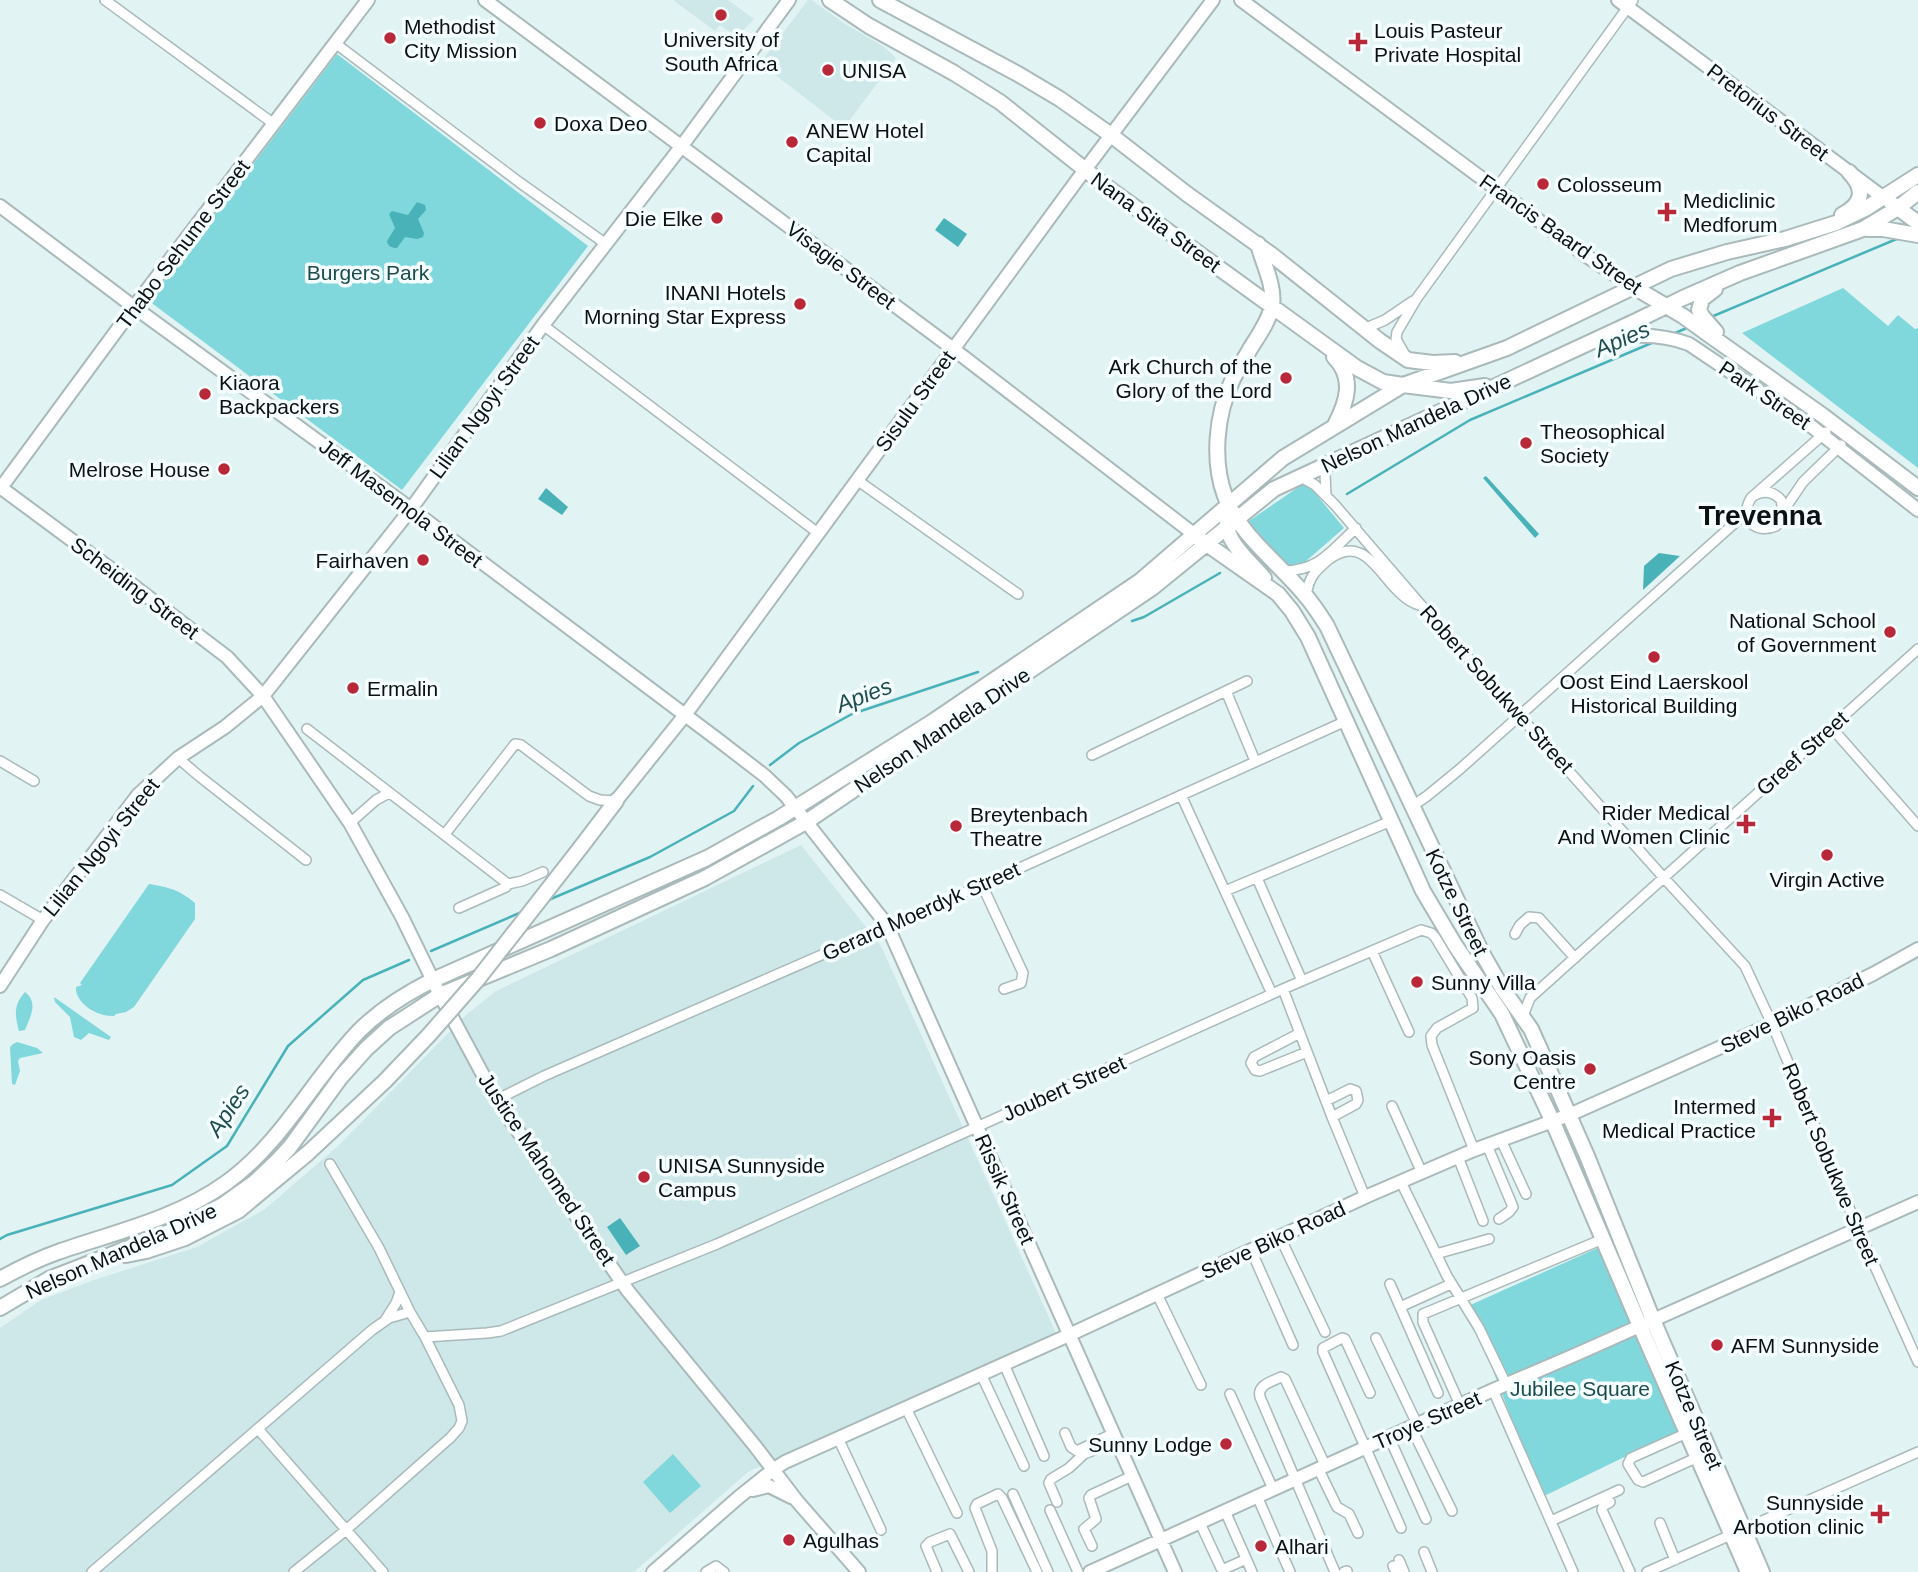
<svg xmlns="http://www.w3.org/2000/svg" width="1918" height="1572" viewBox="0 0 1918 1572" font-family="Arial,sans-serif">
	<rect width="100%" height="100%" fill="#e2f3f4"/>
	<path fill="#cee8e9" d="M673,0H728L754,19L737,37L720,25L715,31Z
		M808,0H812L845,24L883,46L896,58L844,128L760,63Z
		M801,845L881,946L1056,1333L748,1472L634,1572H0V1328L41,1300L91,1281L197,1247L265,1209L338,1146L466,1015L496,991Z"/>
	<path fill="#80d7dc" d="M337,54L588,246L402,490L149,301Z
		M1843,288L1888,326L1898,315L1915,329L1918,328V468L1742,333Z
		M1306,482L1344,528L1297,569H1291L1246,523Z
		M149,884C168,887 180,890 195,903V919L134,1007L126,1012L116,1014L114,1016C98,1017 75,1004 76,987L82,985L80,983Z
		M25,992C39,1003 30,1017 25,1030L19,1031C15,1016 13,1005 25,992Z
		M54,997L111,1037L109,1040L89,1033L81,1040L74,1037L70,1017L55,1002Z
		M17,1042L37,1048L43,1053L20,1058L18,1061L20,1071L15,1085L12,1084L10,1047L13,1044Z
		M1602,1246L1678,1431L1542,1497L1468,1306Z
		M673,1454L701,1486L670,1513L643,1482Z"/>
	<path fill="#49b2b9" d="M417,202L425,205L426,210L418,219L424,233L423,237L417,239L405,237L397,248C391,248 388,246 387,241L395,228L389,214L392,211L408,215Z
		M944,218L967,234L958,247L935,230Z
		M1486,476L1539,534L1535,538L1483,478Z
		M546,488L568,507L562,515L538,499Z
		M1659,553L1680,556L1643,590L1644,566Z
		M620,1218L640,1246L626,1255L607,1227Z"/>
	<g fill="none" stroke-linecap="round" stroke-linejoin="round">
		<path stroke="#49b2b9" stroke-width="2.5" d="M1711,317L1899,238
			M1673,334L1689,327
			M1347,494L1470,420L1654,342
			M1132,621L1144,617L1220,573
			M770,765L799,743L852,714L978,672
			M546,901L650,857L734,811L753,786
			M431,951L524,911
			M0,1239L7,1235L172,1185L227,1146L288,1046L363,980L409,960"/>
		<g stroke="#aab9ba" stroke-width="12">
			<path id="street" d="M105,0L274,124
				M335,43L519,182L606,244
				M543,325L818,533
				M1364,329L1385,320L1413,301
				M1405,355L1396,339L1397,332L1417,298L1633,0
				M1301,477L1315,485L1335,505L1421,605L1664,878L1745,966L1772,1024L1858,1229L1918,1362
				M857,480L1018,594
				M1326,495L1325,474L1330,463
				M1755,495C1765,490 1774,492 1781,500L1784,515L1776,526C1755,535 1739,518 1751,498L1826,432
				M1784,510L1803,482L1841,445
				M1283,571C1319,571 1331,551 1356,528
				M1306,596C1309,577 1314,572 1328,560C1371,527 1383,594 1419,605
				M1226,691L1247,681
				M1831,727L1918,826
				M307,729L508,884
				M1092,755L1226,691L1255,761
				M178,758L199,776L306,860
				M0,761L34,781
				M1181,795L1272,994
				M1411,807L1427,796L1460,769L1747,512
				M350,823L376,800L389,793
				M445,834L515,744L521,745L589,796L600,800L616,801
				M1257,878L1302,981
				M982,885L1023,973L1021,983L1004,989
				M1225,891L1391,821
				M0,895L43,920
				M459,908L506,887L508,884L522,881L543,872
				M1515,934L1520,925L1529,917L1539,918L1575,958
				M1372,951L1409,1032
				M1283,989L1332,1117L1365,1197
				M1523,1016L1530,998L1918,649
				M1300,1033L1254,1057L1251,1063L1255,1070L1260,1071L1307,1052
				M496,1100L544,1076L982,885L1346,721
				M1326,1101L1350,1089L1356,1091L1358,1100L1356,1104L1332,1117
				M1392,1106L1422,1173
				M1501,1140L1526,1194
				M1487,1145L1513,1207L1509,1212L1499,1219
				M1458,1157L1483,1221
				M1401,1182L1447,1276L1479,1328L1506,1384
				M1280,1237L1325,1332
				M1251,1250L1293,1345
				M1436,1254L1489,1239
				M1390,1284L1438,1393
				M1157,1294L1201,1385
				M1400,1307L1451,1284
				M386,1319L396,1303L400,1292
				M425,1337L487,1333L501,1331L717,1244L1283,989L1421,930L1431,933L1435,937L1472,998L1473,1008L1437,1028L1431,1036L1432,1045L1474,1150
				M1376,1338L1417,1424
				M1004,1364L1044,1456
				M981,1374L1024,1466
				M1493,1390L1573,1572
				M1370,1393L1345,1339L1342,1338L1323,1348V1352L1401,1528
				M1230,1394L1273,1489
				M1460,1405L1423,1322V1314L1603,1239
				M906,1408L957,1513
				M1411,1427L1452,1511
				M258,1429L383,1572
				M1065,1433L1071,1447L1077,1451L1114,1433
				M1687,1433L1631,1458L1628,1464L1638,1480L1643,1482L1698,1457
				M1389,1437L1426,1519
				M838,1438L881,1530
				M1325,1465L1285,1379L1281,1377C1271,1382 1257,1385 1260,1397L1335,1572
				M1318,1468L1337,1507L1349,1514L1358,1533
				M1013,1494L1048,1572
				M1257,1496L1290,1572
				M1057,1502L1049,1483L1051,1479L1069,1468L1084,1454L1117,1441
				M1610,1502L1603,1506L1602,1510L1630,1572
				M1050,1510L1078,1572
				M1225,1511L1252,1572
				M1551,1521L1619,1490
				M1200,1523L1221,1568L1224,1569L1242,1561
				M1660,1523L1675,1560
				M1092,1546L1084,1529L1096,1519L1089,1498L1091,1495L1132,1476
				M1424,1552L1432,1572
				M1399,1560L1404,1572
				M1393,1566L1396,1572
				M92,1572L372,1330L389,1318L410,1312
				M294,1572L346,1530L450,1438L459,1428L462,1421L459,1405L425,1337L410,1312L379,1248L330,1164
				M706,1572L716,1566L724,1572
				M937,1572L926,1546L930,1542L950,1534L969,1572
				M992,1572V1551L975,1508L977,1504L998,1494L1002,1498L1037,1572
				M1344,1572L1347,1571
				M1647,1572L1918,1452"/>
		</g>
		<g stroke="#aab9ba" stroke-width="16">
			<path id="secondary" d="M485,0L952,348L1195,535
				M1241,0L1588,257L1632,286
				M1618,0L1884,198
				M0,206L134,307L411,509L717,739L765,776L786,796L887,925L1175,1572
				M1603,340C1631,334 1662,334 1689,344L1811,426L1918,510
				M0,487L131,584L227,657L263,696L350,823L402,917L440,995L489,1086L511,1121L628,1291L755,1446L797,1501L859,1572
				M0,489L134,307L368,0
				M616,801L685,715L1078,179L1213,0
				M0,986L43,920L138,795L178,758L225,727L263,696L411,509L543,325L681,147L789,0
				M753,1490L769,1486L791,1497
				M653,1572L739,1497L774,1469L785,1462L1069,1335L1365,1197L1474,1150L1569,1115L1670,1070L1772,1024L1873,974L1918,949
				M1090,1572L1493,1390L1577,1354L1918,1202"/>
		</g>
		<g stroke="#aab9ba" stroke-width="18">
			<path id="primary" d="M830,0L869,26L954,73L1000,102L1107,187L1357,368L1383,382L1403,385L1451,391L1485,386
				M880,0L1018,74L1060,99L1111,135L1187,194L1272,255L1380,341L1408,360L1433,363L1455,362
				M1891,203L1918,223
				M1842,215C1864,203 1865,189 1849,172
				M1868,229H1883L1918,235
				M1258,244C1263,264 1275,285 1272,306C1269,321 1258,336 1250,349C1244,360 1237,370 1232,381C1216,415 1212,461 1225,496C1239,535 1280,564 1305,595C1313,604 1320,615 1327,626L1482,953L1502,988L1531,1029L1540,1049L1587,1156L1653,1320L1762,1572
				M1632,286L1683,316L1708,334L1822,415L1918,488
				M1715,289L1702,299L1699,310L1702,316L1716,332
				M1334,357C1355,378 1347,402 1335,425
				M1227,521C1225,542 1251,562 1264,578
				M1201,540L1278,594L1292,611L1308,637L1423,891L1455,945L1502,1014L1552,1120L1640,1326L1748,1572
				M581,847L616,801
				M126,1255L146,1251L185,1238L238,1211L308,1153L385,1081
				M0,1279C18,1269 38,1259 58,1252C115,1232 176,1219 226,1183C282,1143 312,1080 359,1031C380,1010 407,993 433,980L707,858L779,818L932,722L1140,581L1283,458L1403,385L1507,348L1671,269L1727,252L1785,239L1836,223L1865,209L1918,175
				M0,1308L49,1279L172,1231L223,1205L255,1182L278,1160L290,1147L341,1077L366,1049L389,1028L440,995L551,949L705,878L806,822L1152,588L1274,489L1636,321L1683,298L1740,273L1863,229L1898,208L1918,192"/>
		</g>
		<use href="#street" stroke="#fff" stroke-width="9"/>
		<use href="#secondary" stroke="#fff" stroke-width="12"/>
		<use href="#primary" stroke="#fff" stroke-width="14"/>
		<g stroke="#aab9ba" stroke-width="18" stroke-linecap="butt">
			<path id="primary-bridge" d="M385,1081L429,1035L478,979L581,847"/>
		</g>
		<use href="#primary-bridge" stroke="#fff" stroke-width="14"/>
	</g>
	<g fill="#b92838" stroke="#f5ffff" stroke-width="2.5">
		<circle cx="721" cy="15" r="7"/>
		<circle cx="390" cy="38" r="7"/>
		<path d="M1354.5 31.5h7v7h7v7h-7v7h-7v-7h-7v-7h7z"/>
		<circle cx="828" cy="70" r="7"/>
		<circle cx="540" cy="123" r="7"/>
		<circle cx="792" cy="142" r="7"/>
		<circle cx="1543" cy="184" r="7"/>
		<path d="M1663.5 201.5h7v7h7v7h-7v7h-7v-7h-7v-7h7z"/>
		<circle cx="717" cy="218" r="7"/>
		<circle cx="800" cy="304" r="7"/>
		<circle cx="1286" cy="378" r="7"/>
		<circle cx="205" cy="394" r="7"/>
		<circle cx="1526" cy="443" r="7"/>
		<circle cx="224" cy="469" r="7"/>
		<circle cx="423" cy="560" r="7"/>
		<circle cx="1890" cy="632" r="7"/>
		<circle cx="1654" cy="657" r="7"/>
		<circle cx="353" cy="688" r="7"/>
		<path d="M1742.5 813.5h7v7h7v7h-7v7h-7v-7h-7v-7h7z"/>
		<circle cx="956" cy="826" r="7"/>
		<circle cx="1827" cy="855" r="7"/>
		<circle cx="1417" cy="982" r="7"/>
		<circle cx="1590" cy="1069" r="7"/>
		<path d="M1768.5 1107.5h7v7h7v7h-7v7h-7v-7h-7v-7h7z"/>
		<circle cx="644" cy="1177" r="7"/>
		<circle cx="1717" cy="1345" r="7"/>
		<circle cx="1226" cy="1444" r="7"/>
		<path d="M1876.5 1503.5h7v7h7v7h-7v7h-7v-7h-7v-7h7z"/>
		<circle cx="789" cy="1540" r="7"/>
		<circle cx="1261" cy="1546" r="7"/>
	</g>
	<g text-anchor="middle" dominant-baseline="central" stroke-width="7" stroke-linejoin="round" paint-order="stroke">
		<g font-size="21" fill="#0c1112" stroke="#f5ffff" text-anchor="start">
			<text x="404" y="26">Methodist<tspan x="404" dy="24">City Mission</tspan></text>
			<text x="1374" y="30">Louis Pasteur<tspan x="1374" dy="24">Private Hospital</tspan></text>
			<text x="721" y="39" text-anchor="middle">University of<tspan x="721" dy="24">South Africa</tspan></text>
			<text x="842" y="70">UNISA</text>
			<text x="554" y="123">Doxa Deo</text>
			<text x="806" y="130">ANEW Hotel<tspan x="806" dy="24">Capital</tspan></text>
			<text x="1557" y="184">Colosseum</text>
			<text x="1683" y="200">Mediclinic<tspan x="1683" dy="24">Medforum</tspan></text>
			<text x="703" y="218" text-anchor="end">Die Elke</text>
			<text x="786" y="292" text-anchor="end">INANI Hotels<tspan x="786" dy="24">Morning Star Express</tspan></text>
			<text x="1272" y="366" text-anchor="end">Ark Church of the<tspan x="1272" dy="24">Glory of the Lord</tspan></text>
			<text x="219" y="382">Kiaora<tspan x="219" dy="24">Backpackers</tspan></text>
			<text x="1540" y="431">Theosophical<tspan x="1540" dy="24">Society</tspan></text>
			<text x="210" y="469" text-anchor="end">Melrose House</text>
			<text x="409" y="560" text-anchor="end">Fairhaven</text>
			<text x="1876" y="620" text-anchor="end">National School<tspan x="1876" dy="24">of Government</tspan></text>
			<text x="1654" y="681" text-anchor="middle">Oost Eind Laerskool<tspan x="1654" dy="24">Historical Building</tspan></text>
			<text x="367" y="688">Ermalin</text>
			<text x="1730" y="812" text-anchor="end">Rider Medical<tspan x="1730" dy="24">And Women Clinic</tspan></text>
			<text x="970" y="814">Breytenbach<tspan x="970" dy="24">Theatre</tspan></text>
			<text x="1827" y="879" text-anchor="middle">Virgin Active</text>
			<text x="1431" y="982">Sunny Villa</text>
			<text x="1576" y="1057" text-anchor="end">Sony Oasis<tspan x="1576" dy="24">Centre</tspan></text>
			<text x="1756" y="1106" text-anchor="end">Intermed<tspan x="1756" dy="24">Medical Practice</tspan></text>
			<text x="658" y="1165">UNISA Sunnyside<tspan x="658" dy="24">Campus</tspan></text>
			<text x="1731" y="1345">AFM Sunnyside</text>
			<text x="1212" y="1444" text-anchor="end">Sunny Lodge</text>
			<text x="1864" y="1502" text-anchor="end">Sunnyside<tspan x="1864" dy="24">Arbotion clinic</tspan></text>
			<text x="803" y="1540">Agulhas</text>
			<text x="1275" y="1546">Alhari</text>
		</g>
		<g font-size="21" fill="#0c1112" stroke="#f5ffff">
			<text transform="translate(1768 112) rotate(37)">Pretorius Street</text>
			<text transform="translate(1156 222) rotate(36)">Nana Sita Street</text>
			<text transform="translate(1561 234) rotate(35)">Francis Baard Street</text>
			<text transform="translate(183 244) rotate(-53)">Thabo Sehume Street</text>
			<text transform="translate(841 265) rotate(37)">Visagie Street</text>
			<text transform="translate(1765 395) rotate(34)">Park Street</text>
			<text transform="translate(915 401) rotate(-54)">Sisulu Street</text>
			<text transform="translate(484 407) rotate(-54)">Lilian Ngoyi Street</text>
			<text transform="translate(1416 423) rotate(-25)">Nelson Mandela Drive</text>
			<text transform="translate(401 503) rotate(37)">Jeff Masemola Street</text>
			<text transform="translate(135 588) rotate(37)">Scheiding Street</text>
			<text transform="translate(1497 689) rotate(48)">Robert Sobukwe Street</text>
			<text transform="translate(942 730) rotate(-34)">Nelson Mandela Drive</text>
			<text transform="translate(1802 753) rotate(-42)">Greef Street</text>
			<text transform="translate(101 847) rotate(-51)">Lilian Ngoyi Street</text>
			<text transform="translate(1457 902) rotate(64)">Kotze Street</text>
			<text transform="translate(921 911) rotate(-24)">Gerard Moerdyk Street</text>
			<text transform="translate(1792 1013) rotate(-26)">Steve Biko Road</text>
			<text transform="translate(1064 1088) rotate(-24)">Joubert Street</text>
			<text transform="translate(1831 1164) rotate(67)">Robert Sobukwe Street</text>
			<text transform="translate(547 1169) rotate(56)">Justice Mahomed Street</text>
			<text transform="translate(1005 1189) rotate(66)">Rissik Street</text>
			<text transform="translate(1273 1240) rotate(-25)">Steve Biko Road</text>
			<text transform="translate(121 1251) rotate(-24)">Nelson Mandela Drive</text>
			<text transform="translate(1694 1415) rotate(67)">Kotze Street</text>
			<text transform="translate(1427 1420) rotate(-24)">Troye Street</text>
		</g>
		<g font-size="21" fill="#1c4b4e" stroke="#f5ffff">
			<text x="368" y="272">Burgers Park</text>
			<text x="1580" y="1388">Jubilee Square</text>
		</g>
		<g font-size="23" font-style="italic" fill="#1e4c4f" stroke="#f5ffff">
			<text transform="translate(1622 339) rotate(-23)">Apies</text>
			<text transform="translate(864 695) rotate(-21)">Apies</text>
			<text transform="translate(228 1110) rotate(-56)">Apies</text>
		</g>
		<g font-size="28" font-weight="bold" fill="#0c1112" stroke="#f5ffff">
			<text x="1760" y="515">Trevenna</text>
		</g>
	</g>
</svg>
